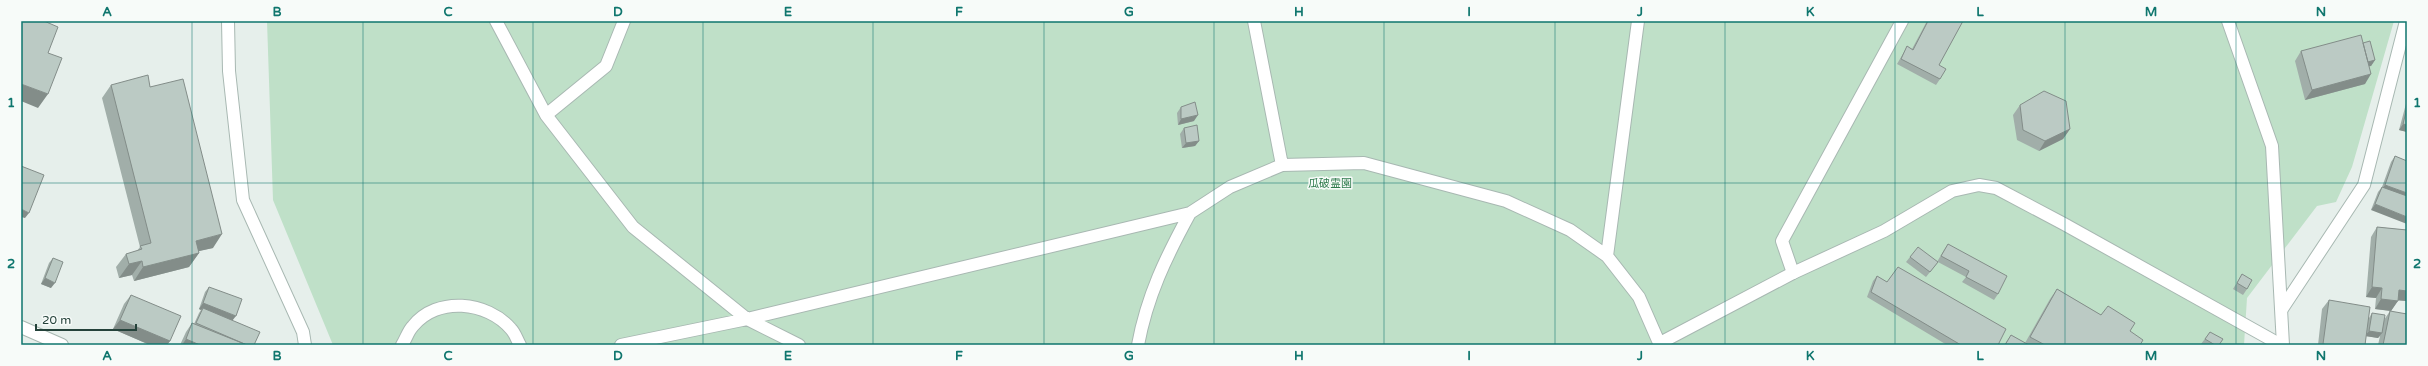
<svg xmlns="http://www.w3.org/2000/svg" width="2428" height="366" viewBox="0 0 2428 366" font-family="'Varela Round','Noto Sans JP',sans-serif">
	<rect width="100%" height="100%" fill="#e6efeb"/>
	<path fill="#bfe0c8" d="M267,21H2394L2352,167L2336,202L2317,206L2247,298L2244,345H333L273,200Z"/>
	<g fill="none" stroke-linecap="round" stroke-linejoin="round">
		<g stroke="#a8b8b2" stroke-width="14">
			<path id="service" d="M496,21L546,115L633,227L747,319L799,345
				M1254,21L1282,165
				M546,115L606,66L624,21
				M1607,256L1638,21
				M1660,343L1793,273L1884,231L1952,191L1979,185L1996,188L2064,224L2281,345
				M402,345C406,339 408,331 413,326C437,296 487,301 511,329C515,333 517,340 520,345
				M621,345L747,319L1190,213L1230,187L1282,165L1364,163L1506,201L1570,230L1607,256L1639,297L1660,345
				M1138,345C1147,296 1166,257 1190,213"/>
		</g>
		<g stroke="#a8b8b2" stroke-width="14">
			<path id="minor" d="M228,21L229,71L243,200L303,332L305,345
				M1793,273L1782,241L1902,21
				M2282,309L2364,185L2406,21
				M21,327L62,345"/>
		</g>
		<g stroke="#a8b8b2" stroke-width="14">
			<path id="tertiary" d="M2228,21L2272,146L2283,345"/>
		</g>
		<use href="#service" stroke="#fff" stroke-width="12"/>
		<use href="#minor" stroke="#fff" stroke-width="12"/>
		<use href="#tertiary" stroke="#fff" stroke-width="12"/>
	</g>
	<path fill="#a1aea9" d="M1927,21H1963L1939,65L1940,79L1936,85L1897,64L1904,52L1907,46L1912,49Z
		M2363,43L2375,60L2371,66H2369L2365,84L2305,100L2295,61L2301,51Z
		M111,85L150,87L213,248L198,251L199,253L189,267L134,281L132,275L119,278L116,267L126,254L137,251L140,247L102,98Z
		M2407,100V132L2399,130Z
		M2020,105L2070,129L2063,139L2039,151L2017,140L2013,115Z
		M1181,107L1194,121L1178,125L1177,113Z
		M1184,128L1199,141L1195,146L1182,148L1180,134Z
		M2395,156L2407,161L2371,210L2378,192L2382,187L2391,162Z
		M2377,227L2407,230V301L2398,300L2391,311L2375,309L2376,298L2366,297L2371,237Z
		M1948,244L1998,294L1994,300L1962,282L1966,277L1938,262L1926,277L1906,262L1910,257L1937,262L1944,250Z
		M53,258L51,288L41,284L49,263Z
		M2242,274L2247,289L2243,295L2233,289Z
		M1877,276L1887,282L1998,345H1947L1867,297L1873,281Z
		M209,287L232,321L254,345H180L186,332L192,323L194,324L199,313L201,310L199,309L205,292Z
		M2057,289L2101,315L2130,331L2140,345H2004L2011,335L2025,343L2050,299Z
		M131,295L170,341L167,345H150L113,329L124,304Z
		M2329,300L2369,318L2372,313L2384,320L2390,311L2407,345H2378L2380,336L2378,338L2366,336L2365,345H2318L2322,309Z
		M2210,332L2219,345H2202L2201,344Z"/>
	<path fill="#838d89" d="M2375,60L2371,66L2361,68L2365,63Z
		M2371,74L2365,84L2305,100L2312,90Z
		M21,84L48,94L38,108L21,101Z
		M1198,115L1194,121L1178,125L1181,119Z
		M2403,124L2407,125V132L2399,130Z
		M2070,129L2063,139L2039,151L2045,141Z
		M1199,141L1195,146L1182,148L1186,143Z
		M2385,185L2407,193V200L2381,190Z
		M2375,204L2407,217V224L2371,210Z
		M21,209L29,213L25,218L21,217Z
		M222,234L213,248L186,254L196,241Z
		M199,253L189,267L134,281L143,267Z
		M142,261L132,275L119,278L129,264Z
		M45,278L55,283L51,288L41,284Z
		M2372,287L2382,288L2376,298L2366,297Z
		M2399,290L2407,291V301L2392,300Z
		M2381,299L2398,301L2391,311L2375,309Z
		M203,303L236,316L232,321L203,308L201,310L199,309Z
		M120,320L170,341L167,345H150L113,329Z
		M2369,331L2382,333L2378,338L2365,336Z
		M186,339L200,345H182Z"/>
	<path fill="#bbcac4" stroke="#838d89" d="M21,21H44L58,27L48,53L62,58L48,94L21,84Z
		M1928,21H1963L1939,65L1946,69L1940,79L1901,59L1907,46L1913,50Z
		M2361,35L2371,74L2312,90L2301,51Z
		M2370,41L2375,60L2368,62L2363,43Z
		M148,75L150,87L183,79L222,234L196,241L199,253L143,267L142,261L129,264L126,254L142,249L140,246L151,243L111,85Z
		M2044,91L2066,101L2070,129L2045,141L2023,130L2020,105Z
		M1195,102L1198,115L1181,119V107Z
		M2407,108V125L2403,124Z
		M1197,125L1199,141L1186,143L1184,128Z
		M2395,156L2407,161V193L2385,185Z
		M21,166L44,175L29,213L21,209Z
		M2382,187L2407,196V217L2375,204Z
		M2377,227L2407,230V291L2399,290L2398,301L2381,299L2382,288L2372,287Z
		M1948,244L2007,276L1998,294L1966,277L1969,271L1941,256Z
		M1918,247L1938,262L1930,272L1910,257Z
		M53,258L63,262L55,283L45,278Z
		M1898,267L2006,329L1998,345H1961L1871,292L1877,276L1887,282Z
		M2242,274L2252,280L2247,289L2237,283Z
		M209,287L242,299L236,316L203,303Z
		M2057,289L2101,315L2108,306L2135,323L2130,331L2143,340L2140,345H2045L2030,337Z
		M131,295L181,316L170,341L120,320Z
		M2329,300L2370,307L2365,345H2328L2323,344Z
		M203,308L260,332L254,345H247L196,323Z
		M2390,311L2407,314V345H2383Z
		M2372,313L2385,315L2382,333L2369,331Z
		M192,323L247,345H200L186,339Z
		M2210,332L2223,339L2219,345H2215L2205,339Z
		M2011,335L2029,345H2005Z"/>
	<path fill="none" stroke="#0f766e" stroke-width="1" stroke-opacity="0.55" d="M192,21V345M363,21V345M533,21V345M703,21V345M873,21V345M1044,21V345M1214,21V345M1384,21V345M1555,21V345M1725,21V345M1895,21V345M2065,21V345M2236,21V345M21,183H2407"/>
	<g text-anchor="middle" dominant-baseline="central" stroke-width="3" stroke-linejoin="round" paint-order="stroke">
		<g font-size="11" fill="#2d7a4b" stroke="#f7fbf9">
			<text x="1330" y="183">瓜破霊園</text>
		</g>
	</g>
	<rect width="2428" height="366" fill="none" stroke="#f7fbf9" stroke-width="44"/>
	<path d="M36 324v6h100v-6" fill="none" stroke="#24423a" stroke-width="2"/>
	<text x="42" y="324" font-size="12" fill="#24423a" stroke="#f7fbf9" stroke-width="3" paint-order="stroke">20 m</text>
	<rect x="22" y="22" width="2384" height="322" fill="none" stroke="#0f766e" stroke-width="1.5"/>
	<g font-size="13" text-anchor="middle" font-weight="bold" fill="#0f766e">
		<text x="107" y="16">A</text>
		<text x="277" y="16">B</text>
		<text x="448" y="16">C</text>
		<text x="618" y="16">D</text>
		<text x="788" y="16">E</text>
		<text x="959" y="16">F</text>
		<text x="1129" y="16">G</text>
		<text x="1299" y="16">H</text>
		<text x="1469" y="16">I</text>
		<text x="1640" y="16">J</text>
		<text x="1810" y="16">K</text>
		<text x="1980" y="16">L</text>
		<text x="2151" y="16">M</text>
		<text x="2321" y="16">N</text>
		<text x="11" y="107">1</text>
		<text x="2417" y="107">1</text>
		<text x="11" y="268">2</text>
		<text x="2417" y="268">2</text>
		<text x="107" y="360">A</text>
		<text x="277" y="360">B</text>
		<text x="448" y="360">C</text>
		<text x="618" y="360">D</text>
		<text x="788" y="360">E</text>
		<text x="959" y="360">F</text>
		<text x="1129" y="360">G</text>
		<text x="1299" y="360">H</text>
		<text x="1469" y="360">I</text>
		<text x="1640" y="360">J</text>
		<text x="1810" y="360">K</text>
		<text x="1980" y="360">L</text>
		<text x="2151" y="360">M</text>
		<text x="2321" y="360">N</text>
	</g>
</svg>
